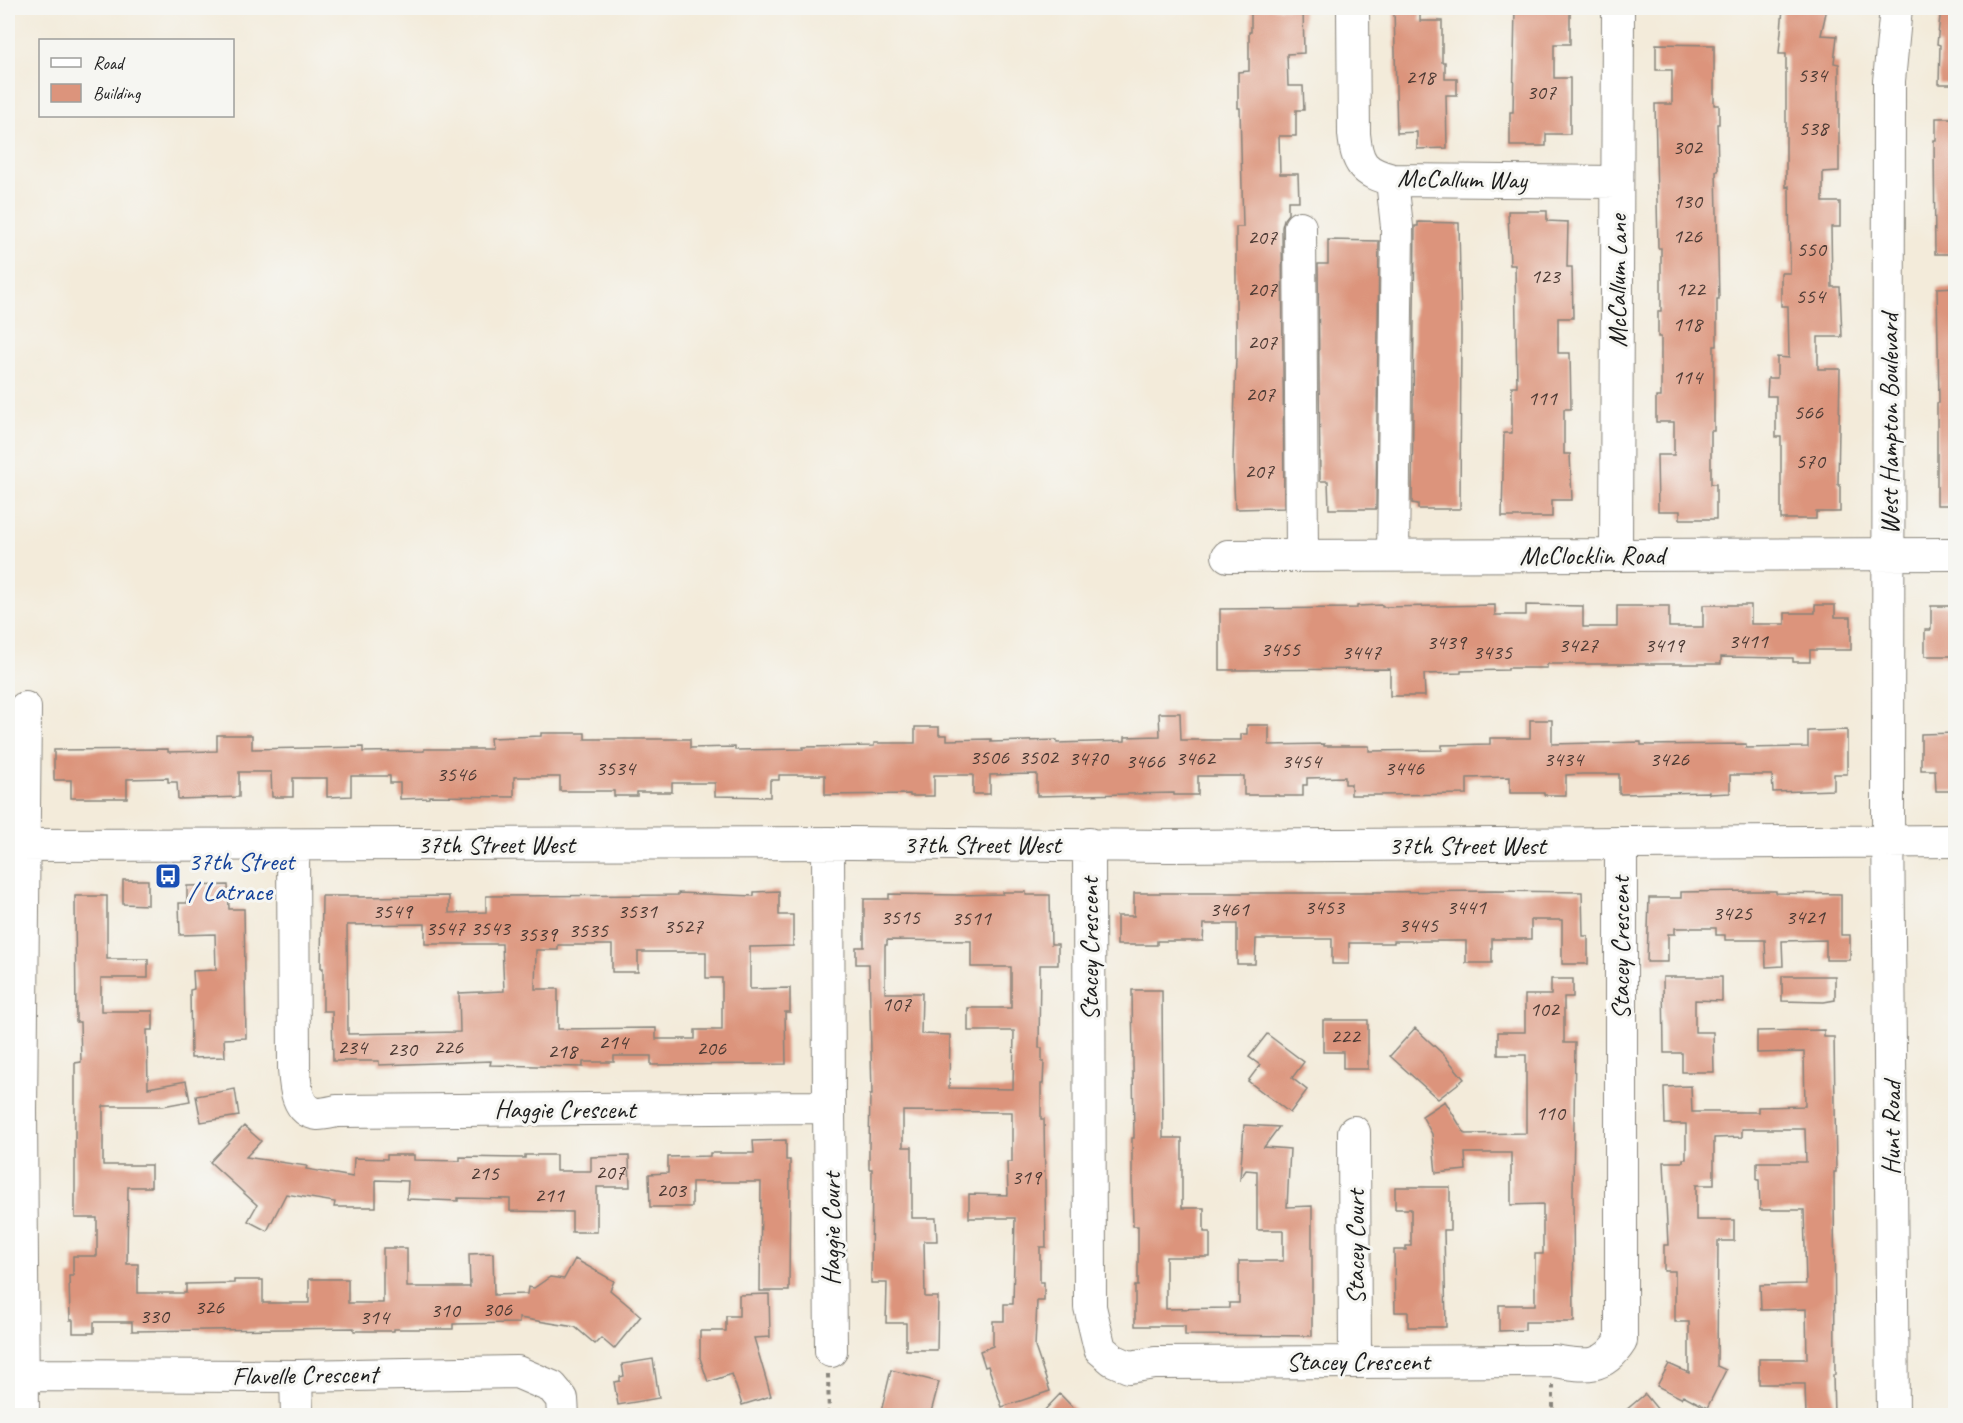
<svg xmlns="http://www.w3.org/2000/svg" width="1963" height="1423" viewBox="0 0 1963 1423" font-family="Caveat,sans-serif">
	<rect width="100%" height="100%" fill="#f6f6f2"/>
	<filter id="ink" filterUnits="userSpaceOnUse"><feTurbulence type="fractalNoise" baseFrequency=".0167" numOctaves="2"/><feDisplacementMap in="SourceGraphic" scale="12" xChannelSelector="R" yChannelSelector="G"/><feConvolveMatrix kernelMatrix="1 2 1 2 8 2 1 2 1" color-interpolation-filters="sRGB"/></filter>
	<filter id="wash" filterUnits="userSpaceOnUse"><feTurbulence type="fractalNoise" baseFrequency=".008" numOctaves="4" result="noise"/><feDisplacementMap in="SourceGraphic" scale="24" xChannelSelector="R" yChannelSelector="G"/><feGaussianBlur stdDeviation="1.35" result="paint"/><feColorMatrix in="noise" values="0 0 0 0 0 0 0 0 0 0 0 0 0 0 0 0 0 1.4 0 .05"/><feComposite in="paint" operator="in"/></filter>
	<g filter="url(#wash)">
		<rect width="100%" height="100%" fill="#f3ebda"/>
		<g id="blocks">
			<path fill="#dc947c" fill-rule="evenodd" d="M1251,8H1303L1304,53L1287,54L1288,86H1303L1304,110H1296V136H1279L1280,174H1298L1299,201H1288V214L1284,219L1282,227L1284,508L1235,509L1233,461L1236,357V227H1243L1240,108H1238V72L1249,71V32H1251Z
				M1394,8H1420V21H1442V62H1445V79H1457V95H1446L1447,148L1417,149V132L1397,133Z
				M1515,8H1570V44H1554V78H1570V134H1546V146H1510V112H1513Z
				M1783,8H1827L1821,35L1837,36L1834,63L1839,64V171L1823,172V202H1840V227H1831L1832,287H1840L1842,337H1818V369H1840L1838,485H1840V512H1816V519H1781V437H1776V396H1767L1768,378H1777V357L1789,358L1788,306H1781V273H1790L1789,186L1786,187V54H1779Z
				M1941,8H1956V84H1939L1940,45L1937,44Z
				M1656,44L1714,45V105H1719V124H1717L1718,171H1716L1719,299H1717V346H1714V431H1711V484H1716V519H1680V511H1658L1657,455H1674V422H1656V397H1661V337H1658V311H1661V248H1658L1655,104H1672V70H1656Z
				M1936,118H1956V254H1935L1934,140H1936Z
				M1508,211H1547V221L1568,222L1567,267H1572L1573,318H1558V353H1570L1571,409H1564V454H1570L1572,500H1552V517H1502L1504,433H1512V386H1517L1515,265H1510Z
				M1418,222L1459,223L1461,331L1460,509H1418V504L1412,503L1415,226H1418Z
				M1328,240L1379,241L1376,509H1329L1328,481H1320L1318,264H1328Z
				M1956,287V505H1937V403H1939L1937,288Z
				M1382,605V607L1495,605V615H1526V605L1583,606V627H1617V606H1669V627H1703V605H1751V624H1785V613H1815V605H1835V617H1851V650H1810V662H1793V658L1721,657V664H1547V668H1508V670L1461,671V673L1424,674L1425,696H1390V669L1220,670V609L1357,608V606Z
				M1931,606H1956L1954,656H1925V630H1931Z
				M1159,713H1180L1181,740H1241V734H1247V725H1269V745L1324,744V746H1369V751L1442,750V745L1490,744V738H1530V720H1552V744L1641,742V745L1746,744V748L1808,747V731L1847,730V774H1834V790L1773,792L1772,775H1730V793L1709,794V792L1619,794V774H1582L1566,775V795H1544V793H1510V777L1467,778V794L1376,795H1351V784H1345V777L1307,778V785H1303V796H1278V795H1244V776H1198V795H1174V793L1037,796V774L990,775V794H973V775H934V796H910V794L825,795V775H779V780H770V797L715,796V783H672V792H637V796H614V791H560V777H514V797L429,796V798L400,799V783H390V776H351V796L327,797V778H293V797H272L271,772H239V797L178,799L177,782H168V778L127,779V798H71V780H54V750L168,749V752L217,751V735H252V749L363,747V752L424,751V749H491L490,738L541,736V733H585V739H690V748L735,747V750L803,749V747L874,746V743H915V727H939V735H947V740L991,739V742L1057,740V743L1125,741V737L1160,736Z
				M1956,733V791H1936L1935,770H1921V734Z
				M123,880H148V905L123,904Z
				M228,885L229,909H244L246,1038L224,1039L225,1057L191,1058L190,990L194,989L193,971L216,970L215,934L180,935L179,903H187V886Z
				M779,891V915H793V946L750,947V989L790,988V1012H785L786,1064L651,1065V1056H614V1062H583V1067L490,1065L491,1061L379,1065V1061H333L332,1011H323V968H321L322,896H358V897L449,896V913L486,912V896L678,895V893L754,896V892ZM425,924V944H502L504,991L459,993L460,1032L348,1034L347,925ZM558,945H612V972H638V952H706V978H722V1030H695V1039H656V1028L558,1029V989H535L536,950H558Z
				M1494,891L1582,892L1583,936H1588V964H1562V920H1531V939H1492V963H1466V941H1394V943H1349V964H1332V939H1256L1255,964H1237V924H1204L1203,941H1157V945H1117V916H1134V893H1373V892Z
				M1750,891H1776V893L1841,894V935H1850V960H1826V940L1782,941L1783,966L1766,967L1765,940H1725V935H1716V928H1675V934H1668V962H1647L1649,898H1681V892Z
				M1003,892H1026V895H1050L1051,944H1058V965H1040L1039,1048H1042V1062H1044L1043,1084H1041V1119H1044L1046,1247H1040V1282H1044V1301H1037L1035,1347L1050,1391L1002,1407L988,1366L985,1367L980,1351L993,1346V1321H1004V1304H1013L1015,1218H969V1194L1008,1195L1007,1162H1012V1112L903,1111V1147H912V1218H936L937,1241H924L925,1297H938L937,1350H906V1323H886L887,1283H871L872,1169H869V1147L870,1095H872L869,964H856V947H864V899H889V894L957,895L1003,894ZM887,940L971,941V967H1011V1008H968V1031H1014L1013,1089L949,1088L950,1035L921,1034L922,993H885V945H887Z
				M75,896H107V959H148V978H101V1011H153V1030H147L148,1088L186,1081L190,1101L163,1106H103V1165H151V1187H128L127,1264H138V1293H186V1284L234,1283V1280H263V1303H309V1279H348V1303H383V1248H407V1287H470L469,1254L493,1253L494,1295L527,1294L528,1287L534,1288L550,1277L564,1279L575,1259L614,1281L610,1290L641,1316L614,1349L601,1338L595,1344L575,1327L519,1318V1323L453,1324V1329H394V1331H354V1328L132,1331V1322H94V1333H73V1320H70L69,1276H73V1256H97V1218H75V1063L81,1062L80,1022H76Z
				M1782,976H1835V1000L1824,1002L1782,1001Z
				M1663,977H1722V1001L1695,1000V1032H1713L1714,1072H1682V1053H1664Z
				M1551,979H1573V997H1564V1043H1575L1573,1194L1574,1322H1525V1330L1499,1331V1305H1535V1254H1543V1204L1511,1205V1153H1465L1466,1170L1436,1173L1432,1134L1422,1116L1445,1101L1465,1134L1526,1133V1055H1498V1032H1525V995H1551Z
				M1132,990H1162L1163,1138H1182V1208H1204V1232H1210V1257H1166V1309L1229,1308V1303H1239V1261H1283V1230H1257V1171L1246,1170L1240,1179L1244,1125L1279,1127L1264,1147L1290,1149L1287,1207L1312,1206V1336L1185,1335V1326H1135V1286H1138V1226H1133L1132,1184V1138H1134Z
				M1323,1020H1368V1069H1343V1052H1323Z
				M1415,1028L1444,1055L1464,1079L1438,1099L1390,1056Z
				M1824,1030V1037H1834L1836,1172H1834L1835,1375H1833L1834,1416H1806L1805,1384H1759V1359H1807L1806,1309L1761,1310L1760,1285L1806,1284L1804,1210H1760L1759,1180H1757V1162H1806L1805,1129H1742V1137L1714,1138V1185H1696V1220H1734V1241H1718L1717,1366L1726,1370L1707,1408L1683,1395L1681,1398L1657,1386L1669,1364L1689,1373V1322H1675V1271H1664V1245H1668L1664,1162H1683V1159H1686V1124H1665L1664,1087L1691,1086L1692,1112H1758V1107L1805,1106L1804,1052L1757,1053V1031Z
				M1267,1034L1304,1062L1292,1078L1307,1090L1290,1113L1248,1081L1260,1065L1249,1057Z
				M235,1089L239,1116L201,1122L196,1096Z
				M244,1126L261,1141L246,1157L307,1166L306,1169L353,1177L354,1158L387,1159V1155H414V1160L460,1161V1157L525,1158V1155H556V1171H591V1157L629,1156L630,1187H597V1232H572V1212L510,1211V1199L458,1198V1201L407,1199L408,1181L376,1180V1207H334L335,1202L286,1194L267,1231L248,1221L257,1205L210,1162Z
				M786,1140V1160H790L789,1291H760L761,1182H692V1207H650L649,1174L668,1173V1157L710,1156V1153H754L753,1141Z
				M1395,1187H1450V1230H1444L1446,1327H1408V1312H1395L1394,1250H1406V1246H1411V1209H1395Z
				M769,1294L770,1337L754,1338L771,1396L742,1405L732,1374L708,1382L700,1358V1331H726V1316H739V1295Z
				M653,1359L659,1398L618,1405L614,1382L620,1381V1377L624,1376L622,1364Z
				M891,1370L939,1382L930,1416H880Z
				M1060,1394L1081,1416H1039Z
				M1645,1394L1663,1416H1619Z"/>
		</g>
	</g>
	<g filter="url(#ink)">
		<use href="#blocks" fill-opacity="0" stroke="#88847b" stroke-width="1.5"/>
		<g fill="none" stroke-linecap="round" stroke-linejoin="round">
			<g stroke="#88847b" stroke-width="34">
				<path id="minor" d="M1353,8L1354,134C1357,164 1363,172 1392,180L1617,182
					M1392,180L1397,227L1393,555
					M1300,227L1302,555
					M1616,554L1618,8
					M1228,556L1956,554
					M1089,844L1090,1307L1100,1349L1113,1360L1129,1367L1155,1363L1554,1361C1585,1366 1603,1370 1621,1341V844
					M8,845L852,843L1169,846L1956,841
					M293,845L294,1068C295,1085 296,1112 318,1114C324,1114 332,1112 337,1111L829,1107L828,843
					M829,1107L831,1351
					M1354,1132L1355,1361
					M22,1375L296,1376L517,1372L552,1387L562,1399L563,1416
					M296,1376L297,1416
					M23,1416L21,1111L25,708
					M1893,1416L1888,813L1889,81L1896,8"/>
			</g>
			<path stroke="#88847b" stroke-width="4" stroke-dasharray="4.5 4.5" stroke-linecap="butt" d="M828,1374L829,1416
				M1553,1385V1416"/>
			<use href="#minor" stroke="#fff" stroke-width="32"/>
		</g>
	</g>
	<defs>
		<g id="bus-square" transform="scale(1.35)"><rect x="-9" y="-9" width="18" height="18" rx="4" fill="#1a4fb4" stroke="#f6f6f2"/><path d="M-5-6H5V4H4V6H2V4H-2V6H-4V4H-5ZM-3.5-4V0h7V-4ZM-3.5 1.2v1.5H-2V1.2ZM2 1.2v1.5H3.5V1.2Z" fill="#fff"/></g>
	</defs>
	<g fill-rule="evenodd">
		<use href="#bus-square" x="168" y="876"/>
	</g>
	<g text-anchor="middle" dominant-baseline="central" stroke-width="6" stroke-linejoin="round" paint-order="stroke">
		<g font-size="22" fill="#4c3a34">
			<text x="1812" y="75">534</text>
			<text x="1420" y="77">218</text>
			<text x="1541" y="92">307</text>
			<text x="1813" y="128">538</text>
			<text x="1687" y="147">302</text>
			<text x="1687" y="201">130</text>
			<text x="1687" y="236">126</text>
			<text x="1262" y="237">207</text>
			<text x="1811" y="249">550</text>
			<text x="1545" y="276">123</text>
			<text x="1262" y="289">207</text>
			<text x="1690" y="289">122</text>
			<text x="1810" y="296">554</text>
			<text x="1687" y="324">118</text>
			<text x="1262" y="342">207</text>
			<text x="1687" y="377">114</text>
			<text x="1260" y="394">207</text>
			<text x="1542" y="398">111</text>
			<text x="1808" y="412">566</text>
			<text x="1810" y="461">570</text>
			<text x="1259" y="471">207</text>
			<text x="1748" y="641">3411</text>
			<text x="1446" y="642">3439</text>
			<text x="1578" y="645">3427</text>
			<text x="1664" y="645">3419</text>
			<text x="1280" y="649">3455</text>
			<text x="1361" y="652">3447</text>
			<text x="1492" y="652">3435</text>
			<text x="989" y="757">3506</text>
			<text x="1038" y="757">3502</text>
			<text x="1088" y="758">3470</text>
			<text x="1195" y="758">3462</text>
			<text x="1563" y="759">3434</text>
			<text x="1669" y="759">3426</text>
			<text x="1145" y="761">3466</text>
			<text x="1301" y="761">3454</text>
			<text x="615" y="768">3534</text>
			<text x="1404" y="768">3446</text>
			<text x="456" y="774">3546</text>
			<text x="1324" y="907">3453</text>
			<text x="1466" y="907">3441</text>
			<text x="1229" y="909">3461</text>
			<text x="392" y="911">3549</text>
			<text x="637" y="911">3531</text>
			<text x="1732" y="913">3425</text>
			<text x="900" y="917">3515</text>
			<text x="1805" y="917">3421</text>
			<text x="971" y="918">3511</text>
			<text x="1418" y="925">3445</text>
			<text x="683" y="926">3527</text>
			<text x="445" y="928">3547</text>
			<text x="490" y="928">3543</text>
			<text x="588" y="930">3535</text>
			<text x="537" y="934">3539</text>
			<text x="896" y="1004">107</text>
			<text x="1544" y="1009">102</text>
			<text x="1345" y="1036">222</text>
			<text x="613" y="1042">214</text>
			<text x="352" y="1047">234</text>
			<text x="448" y="1047">226</text>
			<text x="711" y="1048">206</text>
			<text x="402" y="1049">230</text>
			<text x="562" y="1051">218</text>
			<text x="1550" y="1113">110</text>
			<text x="610" y="1172">207</text>
			<text x="484" y="1173">215</text>
			<text x="1026" y="1177">319</text>
			<text x="671" y="1190">203</text>
			<text x="549" y="1195">211</text>
			<text x="209" y="1307">326</text>
			<text x="497" y="1309">306</text>
			<text x="445" y="1310">310</text>
			<text x="154" y="1316">330</text>
			<text x="374" y="1317">314</text>
		</g>
		<g font-size="26" fill="#1c1c1c" stroke="#f6f6f2">
			<text transform="translate(1462 179) rotate(1)">McCallum Way</text>
			<text transform="translate(1617 281) rotate(-90)">McCallum Lane</text>
			<text transform="translate(1889 424) rotate(-90)">West Hampton Boulevard</text>
			<text x="1592" y="555">McClocklin Road</text>
			<text x="496" y="844">37th Street West</text>
			<text x="982" y="844">37th Street West</text>
			<text x="1467" y="845">37th Street West</text>
			<text transform="translate(1620 948) rotate(-90)">Stacey Crescent</text>
			<text transform="translate(1089 949) rotate(-90)">Stacey Crescent</text>
			<text x="565" y="1109">Haggie Crescent</text>
			<text transform="translate(1891 1128) rotate(-90)">Hunt Road</text>
			<text transform="translate(831 1229) rotate(-90)">Haggie Court</text>
			<text transform="translate(1355 1247) rotate(-90)">Stacey Court</text>
			<text x="1358" y="1361">Stacey Crescent</text>
			<text transform="translate(305 1375) rotate(-1)">Flavelle Crescent</text>
		</g>
		<g font-size="26" fill="#164399" stroke="#f6f6f2" text-anchor="start">
			<text x="188" y="861">37th Street<tspan x="188" dy="30">/ Latrace</tspan></text>
		</g>
	</g>
	<rect width="1963" height="1423" fill="none" stroke="#f6f6f2" stroke-width="30"/>
	<rect x="39" y="39" width="195" height="78" fill="#f6f6f2" stroke="#9f9f9c" stroke-width="1.5"/>
	<rect x="51" y="58" width="30" height="9" fill="#ffffff" stroke="#9f9f9c" stroke-width="1.5"/>
	<text x="93" y="69" font-size="18" fill="#1c1c1c">Road</text>
	<rect x="51" y="84" width="30" height="18" fill="#dc947c" stroke="#9f9f9c" stroke-width="1.5"/>
	<text x="93" y="99" font-size="18" fill="#1c1c1c">Building</text>
</svg>
